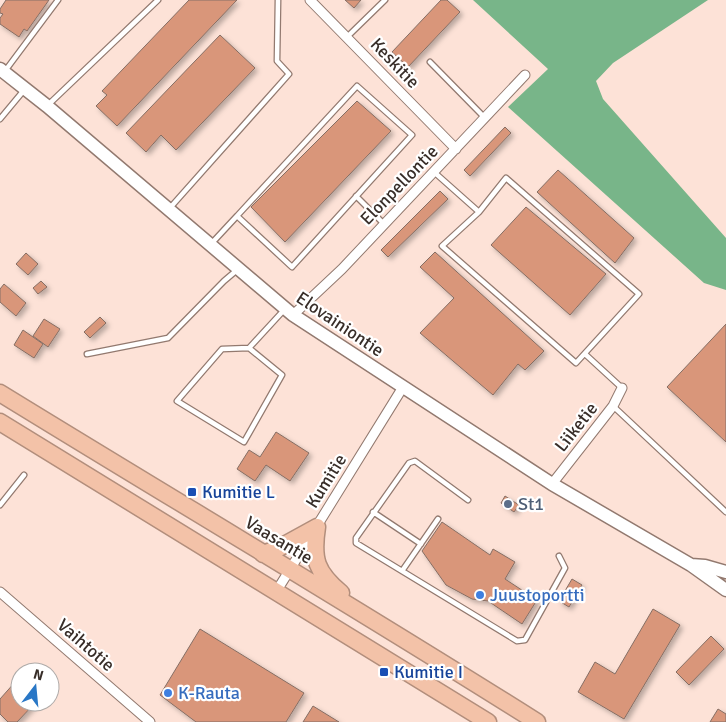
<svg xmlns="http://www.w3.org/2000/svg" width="726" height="722" viewBox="0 0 726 722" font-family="Signika,sans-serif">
	<defs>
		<filter id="shadow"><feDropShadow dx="3" dy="3" stdDeviation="2.5" flood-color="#0004"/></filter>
	</defs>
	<rect width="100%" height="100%" fill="#fde2d7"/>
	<path fill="#78b589" d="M473,0H708L613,63L596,81L603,99L726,238V290L704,283L508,107L548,69Z"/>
	<path fill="#d9967a" stroke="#856e64" filter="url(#shadow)" d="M6,0H49L27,31L24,29L19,37L0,24V18L3,14L0,13V9Z
		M189,0H237L117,126L96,106L107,95L102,91Z
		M345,0H361L354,8Z
		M441,0H447L460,12L408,67L392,52Z
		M220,35L255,68L176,150L161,135L146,152L126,133Z
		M357,101L391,131L285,242L251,207Z
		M505,127L511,133L470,176L464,170Z
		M558,170L634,238L615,263L537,192Z
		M440,191L448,199L388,257L381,250Z
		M526,207L606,274L570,315L491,245Z
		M435,252L544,351L525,370L518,364L493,395L420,333L454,298L420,267Z
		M26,253L38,264L28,275L16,264Z
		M41,281L47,287L38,294L33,288Z
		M4,284L26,303L16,316L0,302V289Z
		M100,317L106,323L90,338L84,332Z
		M44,319L60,329L48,347L33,336Z
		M726,324V442L667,387Z
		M23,330L43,344L34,358L14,345Z
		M276,432L309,453L290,481L266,465L255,481L237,469L249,450L260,457Z
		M505,496L519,505L514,512L501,503Z
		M442,522L490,555L493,549L515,562L505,579L537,600L522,624L488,601L472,599L446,585L422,551Z
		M572,579L582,585L569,607L559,601Z
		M653,609L680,625L624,719L578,692L595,662L615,674Z
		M200,629L304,693L286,722H196L160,695Z
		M711,636L724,649L689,685L676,672Z
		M16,681L20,685V702H36L17,722H8L0,714V699Z
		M313,706L339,722H303Z
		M718,709L726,714V722H710Z"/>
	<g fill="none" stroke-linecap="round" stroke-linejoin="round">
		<g stroke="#92796f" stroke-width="7">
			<path id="lane" d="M347,37L385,0
				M430,62L485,118
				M5,71L58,0
				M48,105L158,0
				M0,119L25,89
				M434,172L479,212L442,246L576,363L639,294L506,178L479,212
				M356,196L384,224
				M169,209L289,74L277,61L278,0
				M211,244L237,216L292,267L412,135L357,86L237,216
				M249,348L282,375L244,442L177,401L222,349L249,348L284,310
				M87,354L168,338L224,281L237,270
				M585,354L622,388
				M613,406L726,512
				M468,500L415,461L409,463L356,538V543L517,641L525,640L565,568L559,556
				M0,505L24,475
				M373,512L421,544
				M402,571L438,519"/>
		</g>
		<g stroke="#92796f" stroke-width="11">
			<path id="street" d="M310,0L456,149
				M293,315L342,269L525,75
				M552,484L613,406L622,388
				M0,592L150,722
				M276,592L403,387"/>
		</g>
		<g stroke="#92796f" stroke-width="15">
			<path id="secondary" d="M0,69L47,106L293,315L552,484L691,565L726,590
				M691,565L705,566L726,572"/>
		</g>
		<g stroke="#b28e7c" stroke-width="19">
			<path id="highway" d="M0,393C179,503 360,610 537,722
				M0,422L488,722
				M317,527C312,559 316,572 341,593
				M263,554L277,549L317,527"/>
		</g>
		<use href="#lane" stroke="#fff" stroke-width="4.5"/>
		<use href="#street" stroke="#fff" stroke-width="9"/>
		<use href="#secondary" stroke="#fff" stroke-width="12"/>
		<use href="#highway" stroke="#f3c2a8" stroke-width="16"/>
	</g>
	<g fill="#1a4fb4" stroke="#fff" stroke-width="2">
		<rect x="187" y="487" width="10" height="10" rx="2.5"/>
		<rect x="379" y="667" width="10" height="10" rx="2.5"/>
	</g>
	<circle fill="#5c6f8a" stroke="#fff" stroke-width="2" cx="508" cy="504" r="5"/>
	<g fill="#3f7fe0" stroke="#fff" stroke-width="2">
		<circle cx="480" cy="595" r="5"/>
		<circle cx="168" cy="693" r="5"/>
	</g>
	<g text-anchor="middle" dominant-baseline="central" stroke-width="4.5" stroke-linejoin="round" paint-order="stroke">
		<g font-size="18" fill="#382e29" stroke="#fff">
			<text transform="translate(395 63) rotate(46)">Keskitie</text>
			<text transform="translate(399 185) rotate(-46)">Elonpellontie</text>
			<text transform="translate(340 324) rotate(34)">Elovainiontie</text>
			<text transform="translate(576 427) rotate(-52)">Liiketie</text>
			<text transform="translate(326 481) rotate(-58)">Kumitie</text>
			<text transform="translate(279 540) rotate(31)">Vaasantie</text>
			<text transform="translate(86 645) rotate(41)">Vaihtotie</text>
		</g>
		<g font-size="18" fill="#164399" stroke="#fff" text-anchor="start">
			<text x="202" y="492">Kumitie L</text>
			<text x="394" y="672">Kumitie I</text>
		</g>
		<g font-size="18" fill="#4e5e75" stroke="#fff" text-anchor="start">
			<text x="518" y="504">St1</text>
		</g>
		<g font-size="18" fill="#366cbe" stroke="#fff" text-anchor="start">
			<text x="490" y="595">Juustoportti</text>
			<text x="178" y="693">K-Rauta</text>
		</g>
	</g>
	<g transform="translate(35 687) rotate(16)"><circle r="24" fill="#ffffff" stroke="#afaba9"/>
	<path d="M0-4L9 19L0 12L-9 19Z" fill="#2977c6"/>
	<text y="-8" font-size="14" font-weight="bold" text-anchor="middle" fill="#382e29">N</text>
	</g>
</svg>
